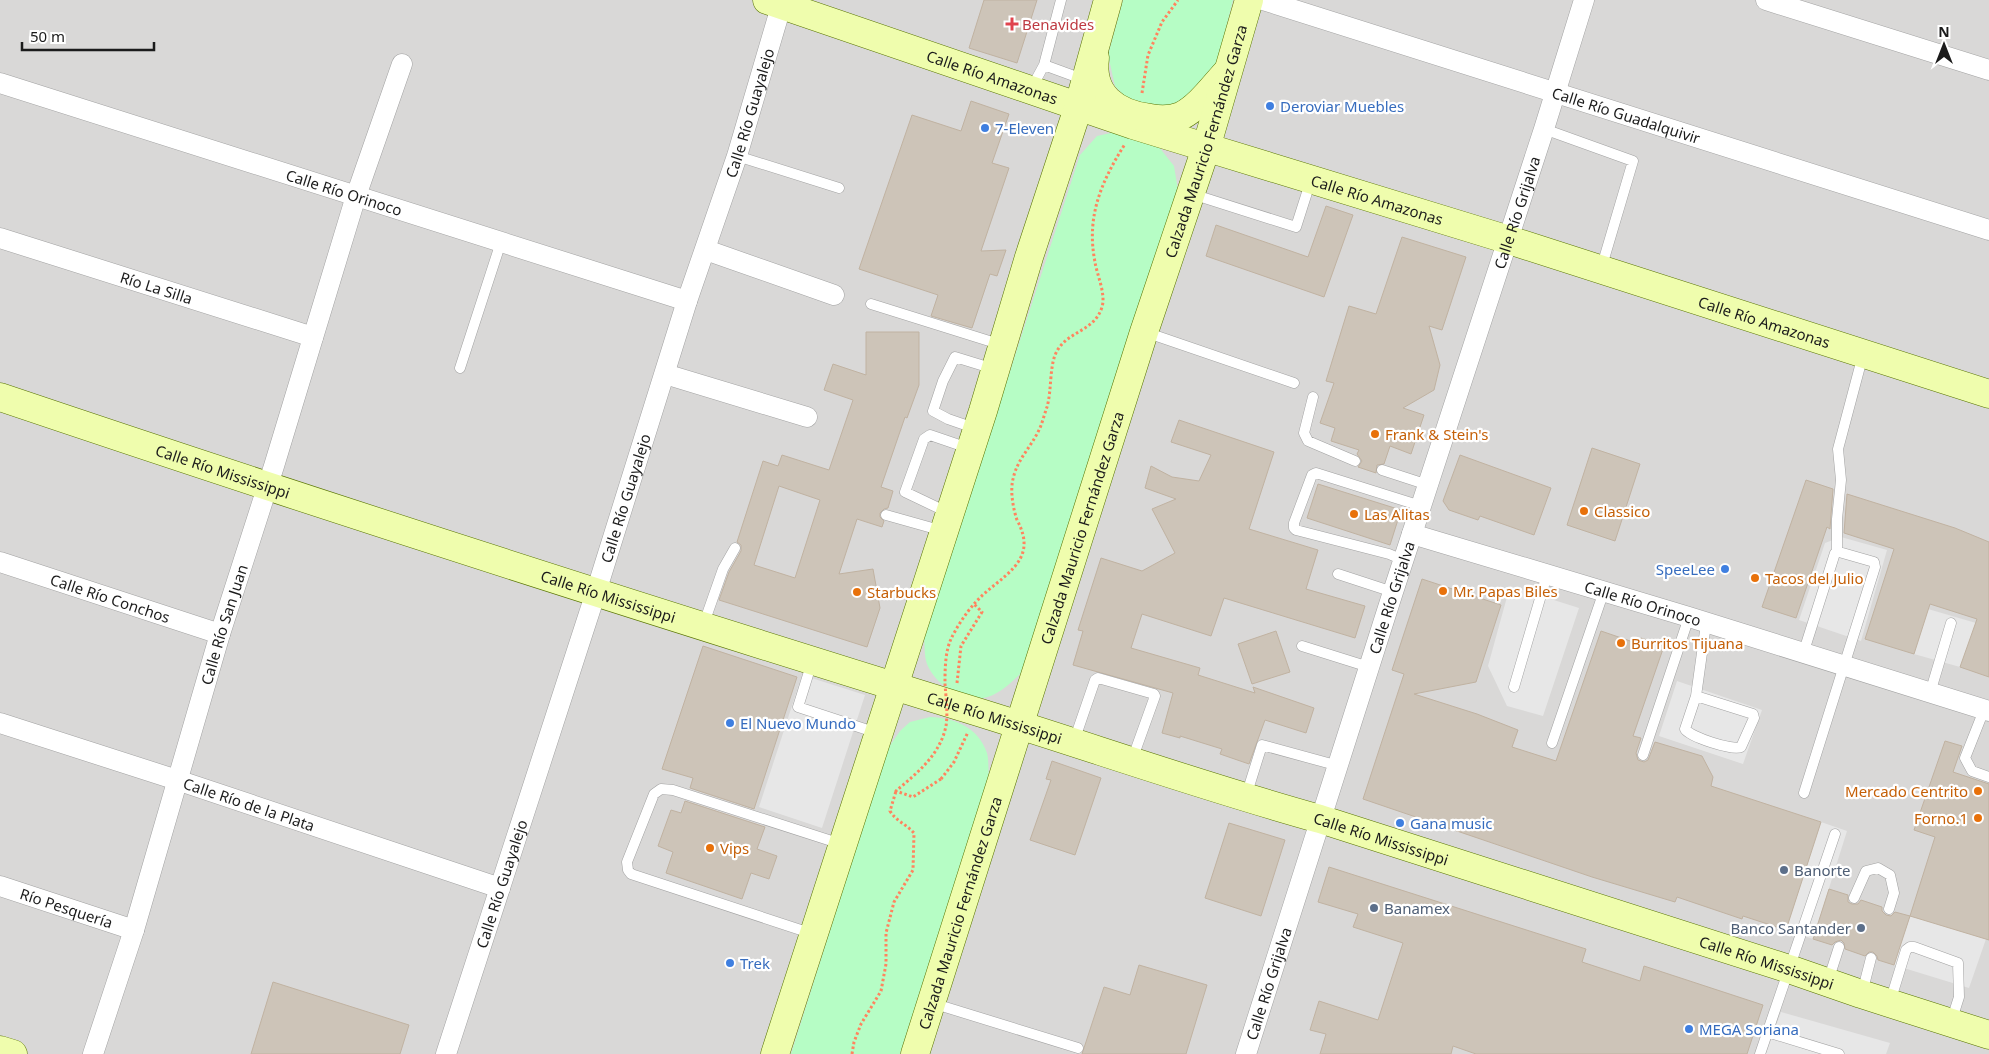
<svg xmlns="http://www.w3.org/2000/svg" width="1989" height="1054" viewBox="0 0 1989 1054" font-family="'Noto Sans',sans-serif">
	<rect width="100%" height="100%" fill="#edeadf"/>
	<path fill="#d9d8d7" d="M0,0H1989V1054H0Z"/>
	<path fill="#b6fdc5" d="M1123,0H1233L1212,84L1180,112L1129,101L1115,86L1108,55Z
		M1120,131L1159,147L1174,166L1178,190L1021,673C1011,683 997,696 983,698C959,700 936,685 927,664C924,656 925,645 924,637L1080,155L1097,136Z
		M930,717C955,718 978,727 987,753C989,760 988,770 989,777L900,1054H791L887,750L900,731L910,722Z"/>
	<path fill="#e7e7e7" d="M1841,537L1887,550L1861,641L1799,620L1825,543Z
		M1510,586L1579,608L1543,716L1507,706L1488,666Z
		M1928,609L1976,623L1960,667L1914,654Z
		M802,675L865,695L822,828L759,807Z
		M1677,681L1762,710L1743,764L1659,736Z
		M1821,822L1847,831L1813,939L1786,930Z
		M1910,916L1986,939L1969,988L1894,965Z
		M1781,1012L1890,1043L1886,1054H1766Z"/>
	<path fill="#cdc4b8" stroke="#c0b2a1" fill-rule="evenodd" d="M984,0H1037L1017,63L969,48Z
		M971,101L1009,114L992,163L1009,168L981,251L1006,250L997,276L990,274L972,328L931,316L938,295L859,269L912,115L961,131Z
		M1326,206L1353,215L1324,297L1206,256L1216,225L1308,257Z
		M1402,237L1466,257L1442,330L1429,326L1440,365L1434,390L1403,408L1424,415L1411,454L1390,446L1384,464L1377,465L1376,473L1358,467L1362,461L1357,454L1359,450L1331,441L1335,428L1320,423L1334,383L1326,381L1349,306L1376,314Z
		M866,332H919V385L907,418L905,417L881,487L893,491L888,508L884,509L880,513V517L884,521L882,527L857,519L839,574L873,569L880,608L867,647L719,600L729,572L741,551V545L737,542L763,461L778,466L782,455L829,470L853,400L824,390L833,364L866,375ZM779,486L820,500L795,578L754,565Z
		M1179,420L1274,452L1249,529L1318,550L1306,589L1365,606L1355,638L1224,598L1211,636L1142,614L1131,648L1200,668L1198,675L1255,693L1253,687L1314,708L1306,733L1265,720L1249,764L1220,754L1222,749L1180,736V738L1162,733L1173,693L1073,665L1083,631L1078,630L1101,558L1142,571L1175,553L1152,509L1176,499L1145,488L1151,466L1172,477L1199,481L1211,455L1171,442Z
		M1592,448L1640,464L1615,541L1567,525Z
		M1460,455L1551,488L1534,535L1480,516L1478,520L1449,510L1443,501Z
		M1806,480L1833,489L1830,529L1827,527L1796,618L1762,607Z
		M1318,484L1401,510L1390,545L1307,518Z
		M1847,494L1955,528L1989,542V677L1960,667L1977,619L1930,604L1914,654L1865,639L1894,549L1844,533Z
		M1422,579L1501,605L1476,682L1414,694L1477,714L1518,730L1512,747L1556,761L1601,631L1639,644L1641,638L1664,646L1633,736L1641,738L1636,753L1638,760L1644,762L1648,760L1655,742L1702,756L1713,777L1711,786L1821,822L1786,930L1743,916L1742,919L1677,897L1675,902L1592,877L1363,799L1404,674L1392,670Z
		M1276,631L1290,672L1252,684L1238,644Z
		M703,646L797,677L754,809L690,788L693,778L662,769Z
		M1945,741L1962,746L1953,772L1989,784V940L1910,916L1935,837L1914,830Z
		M1052,761L1101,778L1075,855L1030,840L1051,780L1046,779Z
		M685,801L765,827L757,849L777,856L769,879L751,873L742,899L666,873L673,852L658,846L671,810L681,813Z
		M1229,823L1285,840L1261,916L1205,898Z
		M1329,867L1586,949L1582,962L1640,981L1644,966L1763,1005L1747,1054H1476L1453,1046L1451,1054H1320L1326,1034L1310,1030L1319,1001L1378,1020L1403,943L1353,927L1358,914L1318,902Z
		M1829,889L1848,895V902L1852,904H1858L1861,900L1882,907V911L1886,915L1891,916L1895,912L1910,916L1894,965L1878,960L1877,956L1873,952H1869L1865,956L1845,949L1844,943L1841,940L1835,942L1832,945L1813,939Z
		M1139,965L1207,985L1186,1054H1082L1104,987L1130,995Z
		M273,982L409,1025L400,1054H251Z"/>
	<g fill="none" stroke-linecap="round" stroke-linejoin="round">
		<g stroke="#a2a2a2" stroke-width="11">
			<path id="lane" d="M1044,65L1085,80
				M1031,89L1044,65L1061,0
				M1544,129L1633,161L1601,269
				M737,156L839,188
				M1192,194L1296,227L1311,180
				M871,304L1002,345
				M1145,332L1294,383
				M460,368L501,242
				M1313,397L1304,433L1308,441L1355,461
				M977,429L948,419L933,411L943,381L955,357L994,369
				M1382,470L1428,485
				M949,513L905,492L924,439L930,435L971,449
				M886,515L943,531
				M1837,552V519L1841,480L1838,449L1863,355
				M1403,560L1389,554L1296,530L1294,528V523L1312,475L1316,473L1421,506
				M1338,574L1393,592
				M703,626L723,569L735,548
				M1302,646L1369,667
				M1803,654L1835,553L1839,552L1874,562L1875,567L1804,793
				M812,662L798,707L877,733
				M1514,687L1547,575
				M1930,693L1951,623
				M1696,696L1753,714L1754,718L1741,747C1733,751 1690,737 1685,729L1696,696L1706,624
				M1984,710L1965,758L1972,771L1989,777
				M1074,741L1095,680L1098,678L1154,694L1155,696L1132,760
				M1552,743L1604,591
				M1643,755L1689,617
				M1246,796L1262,745L1339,766
				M1854,898L1866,871L1878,868L1890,875L1894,893L1889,909
				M813,934L631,874L628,870L627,862L654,794L661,789L673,790L841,844
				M1828,981L1839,947
				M1862,993L1871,958
				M1890,1002L1906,950L1910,947H1914L1958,963L1959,997L1951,1022
				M932,1003L1078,1048
				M1767,1032L1839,1054
				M1760,1054L1835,834"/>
		</g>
		<g stroke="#a2a2a2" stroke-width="21">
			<g id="street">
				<path id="s1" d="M1263,0L1989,230"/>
				<path d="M1766,0L1989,70"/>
				<path id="s2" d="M0,83L687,301"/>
				<path id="s3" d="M0,238L313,337"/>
				<path d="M706,250L834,295"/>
				<path d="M665,374L807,417"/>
				<path id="s4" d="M1412,534L1689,617L1989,711"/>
				<path id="s5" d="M0,562L220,634"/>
				<path id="s6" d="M0,723L177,780L500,888"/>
				<path id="s7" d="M0,886L134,930"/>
				<path id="s8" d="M93,1054L134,930L220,634L274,466L356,196L402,64"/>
				<path id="s9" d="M446,1054L596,592L687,301L737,156L783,0"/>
				<path id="s10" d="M1246,1054L1393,592L1544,129L1584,0"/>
			</g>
		</g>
		<g stroke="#577300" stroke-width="29">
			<g id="secondary">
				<path id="s11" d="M767,0L1133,125L1509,240L1989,394"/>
				<path d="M1095,58C1090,95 1116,114 1150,118C1160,120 1171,120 1181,116C1199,107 1213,87 1226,73"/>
				<path id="s12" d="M0,397C317,504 635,606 955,705C1077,742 1197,785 1320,819L1789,969L1861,994L1989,1035"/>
				<path d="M0,1050L13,1054"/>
				<path d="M775,1054L983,411L1029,257L1078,108L1108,0"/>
				<path id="s13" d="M915,1054L1144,332L1206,148L1249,0"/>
			</g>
		</g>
		<path stroke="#ff845e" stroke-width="3" stroke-dasharray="2.5 2.5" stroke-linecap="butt" d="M1142,93L1148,55L1162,22L1178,0
			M1017,520C1013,508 1010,491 1013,479C1017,460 1030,448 1038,432C1042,425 1044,415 1047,407C1052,390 1049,365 1057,351C1068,331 1095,331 1102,307C1106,294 1097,275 1095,262C1086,217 1101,182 1125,144
			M957,683L961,646L982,612L974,604
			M941,779L954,762L968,732
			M852,1054L854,1042L861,1024L881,991L886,964V933L894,902L913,870L914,833C906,824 896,821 890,811L896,791"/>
		<use href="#lane" stroke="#fff" stroke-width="10"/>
		<use href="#street" stroke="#fff" stroke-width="20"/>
		<use href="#secondary" stroke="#effdad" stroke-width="28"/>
		<path stroke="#ff845e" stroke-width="3" stroke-dasharray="2.5 2.5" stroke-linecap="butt" d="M941,779L913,797L896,791C917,773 940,755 946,726C948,713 946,698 945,684C945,670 945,652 951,639C956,628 966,613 974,604C998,576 1041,564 1017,520"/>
	</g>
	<path fill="#e0444e" stroke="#fff" stroke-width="2" d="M1009.5 16.5h5v5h5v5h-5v5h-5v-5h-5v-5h5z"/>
	<g fill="#3f7fe0" stroke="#fff" stroke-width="2">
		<circle cx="1270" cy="106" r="5"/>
		<circle cx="985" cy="128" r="5"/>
		<circle cx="1725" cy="569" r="5"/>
		<circle cx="730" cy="723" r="5"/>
		<circle cx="1400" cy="823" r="5"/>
		<circle cx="730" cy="963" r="5"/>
		<circle cx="1689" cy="1029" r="5"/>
	</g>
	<g fill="#e8710a" stroke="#fff" stroke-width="2">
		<circle cx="1375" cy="434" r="5"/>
		<circle cx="1584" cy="511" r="5"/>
		<circle cx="1354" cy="514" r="5"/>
		<circle cx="1755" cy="578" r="5"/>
		<circle cx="1443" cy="591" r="5"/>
		<circle cx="857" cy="592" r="5"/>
		<circle cx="1621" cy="643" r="5"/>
		<circle cx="1978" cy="791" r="5"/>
		<circle cx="1978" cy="818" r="5"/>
		<circle cx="710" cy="848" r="5"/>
	</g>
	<g fill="#5c6f8a" stroke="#fff" stroke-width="2">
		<circle cx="1784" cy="870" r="5"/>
		<circle cx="1374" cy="908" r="5"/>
		<circle cx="1861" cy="928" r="5"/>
	</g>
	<g text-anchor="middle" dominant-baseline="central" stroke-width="4.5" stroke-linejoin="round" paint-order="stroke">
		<g font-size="15" fill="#be3a42" stroke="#fff" text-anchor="start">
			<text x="1022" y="24">Benavides</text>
		</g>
		<g font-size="15" fill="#1b1b1b" stroke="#fff">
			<text stroke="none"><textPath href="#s11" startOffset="238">Calle Río Amazonas</textPath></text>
			<text stroke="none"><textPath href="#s9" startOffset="989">Calle Río Guayalejo</textPath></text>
			<text stroke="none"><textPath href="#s1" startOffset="381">Calle Río Guadalquivir</textPath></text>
			<text stroke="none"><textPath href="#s13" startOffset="958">Calzada Mauricio Fernández Garza</textPath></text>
			<text stroke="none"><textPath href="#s2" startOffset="361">Calle Río Orinoco</textPath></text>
			<text stroke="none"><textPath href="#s11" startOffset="642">Calle Río Amazonas</textPath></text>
			<text stroke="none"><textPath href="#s10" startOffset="884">Calle Río Grijalva</textPath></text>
			<text stroke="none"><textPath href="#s3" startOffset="164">Río La Silla</textPath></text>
			<text stroke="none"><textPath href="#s11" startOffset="1048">Calle Río Amazonas</textPath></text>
			<text stroke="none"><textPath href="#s12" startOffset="235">Calle Río Mississippi</textPath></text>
			<text stroke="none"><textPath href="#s9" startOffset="584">Calle Río Guayalejo</textPath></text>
			<text stroke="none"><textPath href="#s13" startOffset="552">Calzada Mauricio Fernández Garza</textPath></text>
			<text stroke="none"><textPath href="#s12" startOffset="640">Calle Río Mississippi</textPath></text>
			<text stroke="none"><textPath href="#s5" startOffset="116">Calle Río Conchos</textPath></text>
			<text stroke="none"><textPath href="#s10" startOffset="479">Calle Río Grijalva</textPath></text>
			<text stroke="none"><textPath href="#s4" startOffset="241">Calle Río Orinoco</textPath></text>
			<text stroke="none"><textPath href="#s8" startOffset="449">Calle Río San Juan</textPath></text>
			<text stroke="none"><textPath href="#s12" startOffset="1045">Calle Río Mississippi</textPath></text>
			<text stroke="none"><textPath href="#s6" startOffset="262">Calle Río de la Plata</textPath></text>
			<text stroke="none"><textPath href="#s12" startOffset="1450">Calle Río Mississippi</textPath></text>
			<text stroke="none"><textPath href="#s9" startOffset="179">Calle Río Guayalejo</textPath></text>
			<text stroke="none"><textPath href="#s7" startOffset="70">Río Pesquería</textPath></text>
			<text stroke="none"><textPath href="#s13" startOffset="148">Calzada Mauricio Fernández Garza</textPath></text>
			<text stroke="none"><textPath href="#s12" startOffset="1855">Calle Río Mississippi</textPath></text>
			<text stroke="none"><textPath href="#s10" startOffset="74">Calle Río Grijalva</textPath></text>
		</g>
		<g font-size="15" fill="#366cbe" stroke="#fff" text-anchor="start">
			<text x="1280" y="106">Deroviar Muebles</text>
			<text x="995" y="128">7-Eleven</text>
			<text x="1715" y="569" text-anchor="end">SpeeLee</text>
			<text x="740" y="723">El Nuevo Mundo</text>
			<text x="1410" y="823">Gana music</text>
			<text x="740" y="963">Trek</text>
			<text x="1699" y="1029">MEGA Soriana</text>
		</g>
		<g font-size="15" fill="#c56008" stroke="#fff" text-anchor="start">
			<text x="1385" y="434">Frank &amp; Stein's</text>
			<text x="1594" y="511">Classico</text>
			<text x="1364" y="514">Las Alitas</text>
			<text x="1765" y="578">Tacos del Julio</text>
			<text x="1453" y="591">Mr. Papas Biles</text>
			<text x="867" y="592">Starbucks</text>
			<text x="1631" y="643">Burritos Tijuana</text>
			<text x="1968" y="791" text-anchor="end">Mercado Centrito</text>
			<text x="1968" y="818" text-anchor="end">Forno.1</text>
			<text x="720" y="848">Vips</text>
		</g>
		<g font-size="15" fill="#4e5e75" stroke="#fff" text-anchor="start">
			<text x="1794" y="870">Banorte</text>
			<text x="1384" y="908">Banamex</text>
			<text x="1851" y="928" text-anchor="end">Banco Santander</text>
		</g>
	</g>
	<g transform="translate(1944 45)" stroke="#ffffff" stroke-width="4" paint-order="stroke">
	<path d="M0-4L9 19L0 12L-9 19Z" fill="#1b1b1b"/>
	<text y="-8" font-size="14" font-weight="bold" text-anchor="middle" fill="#1b1b1b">N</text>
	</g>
	<path d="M22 42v8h132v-8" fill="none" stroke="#1b1b1b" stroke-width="2.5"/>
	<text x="30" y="42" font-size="15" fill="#1b1b1b" stroke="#ffffff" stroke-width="4" paint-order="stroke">50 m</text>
</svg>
